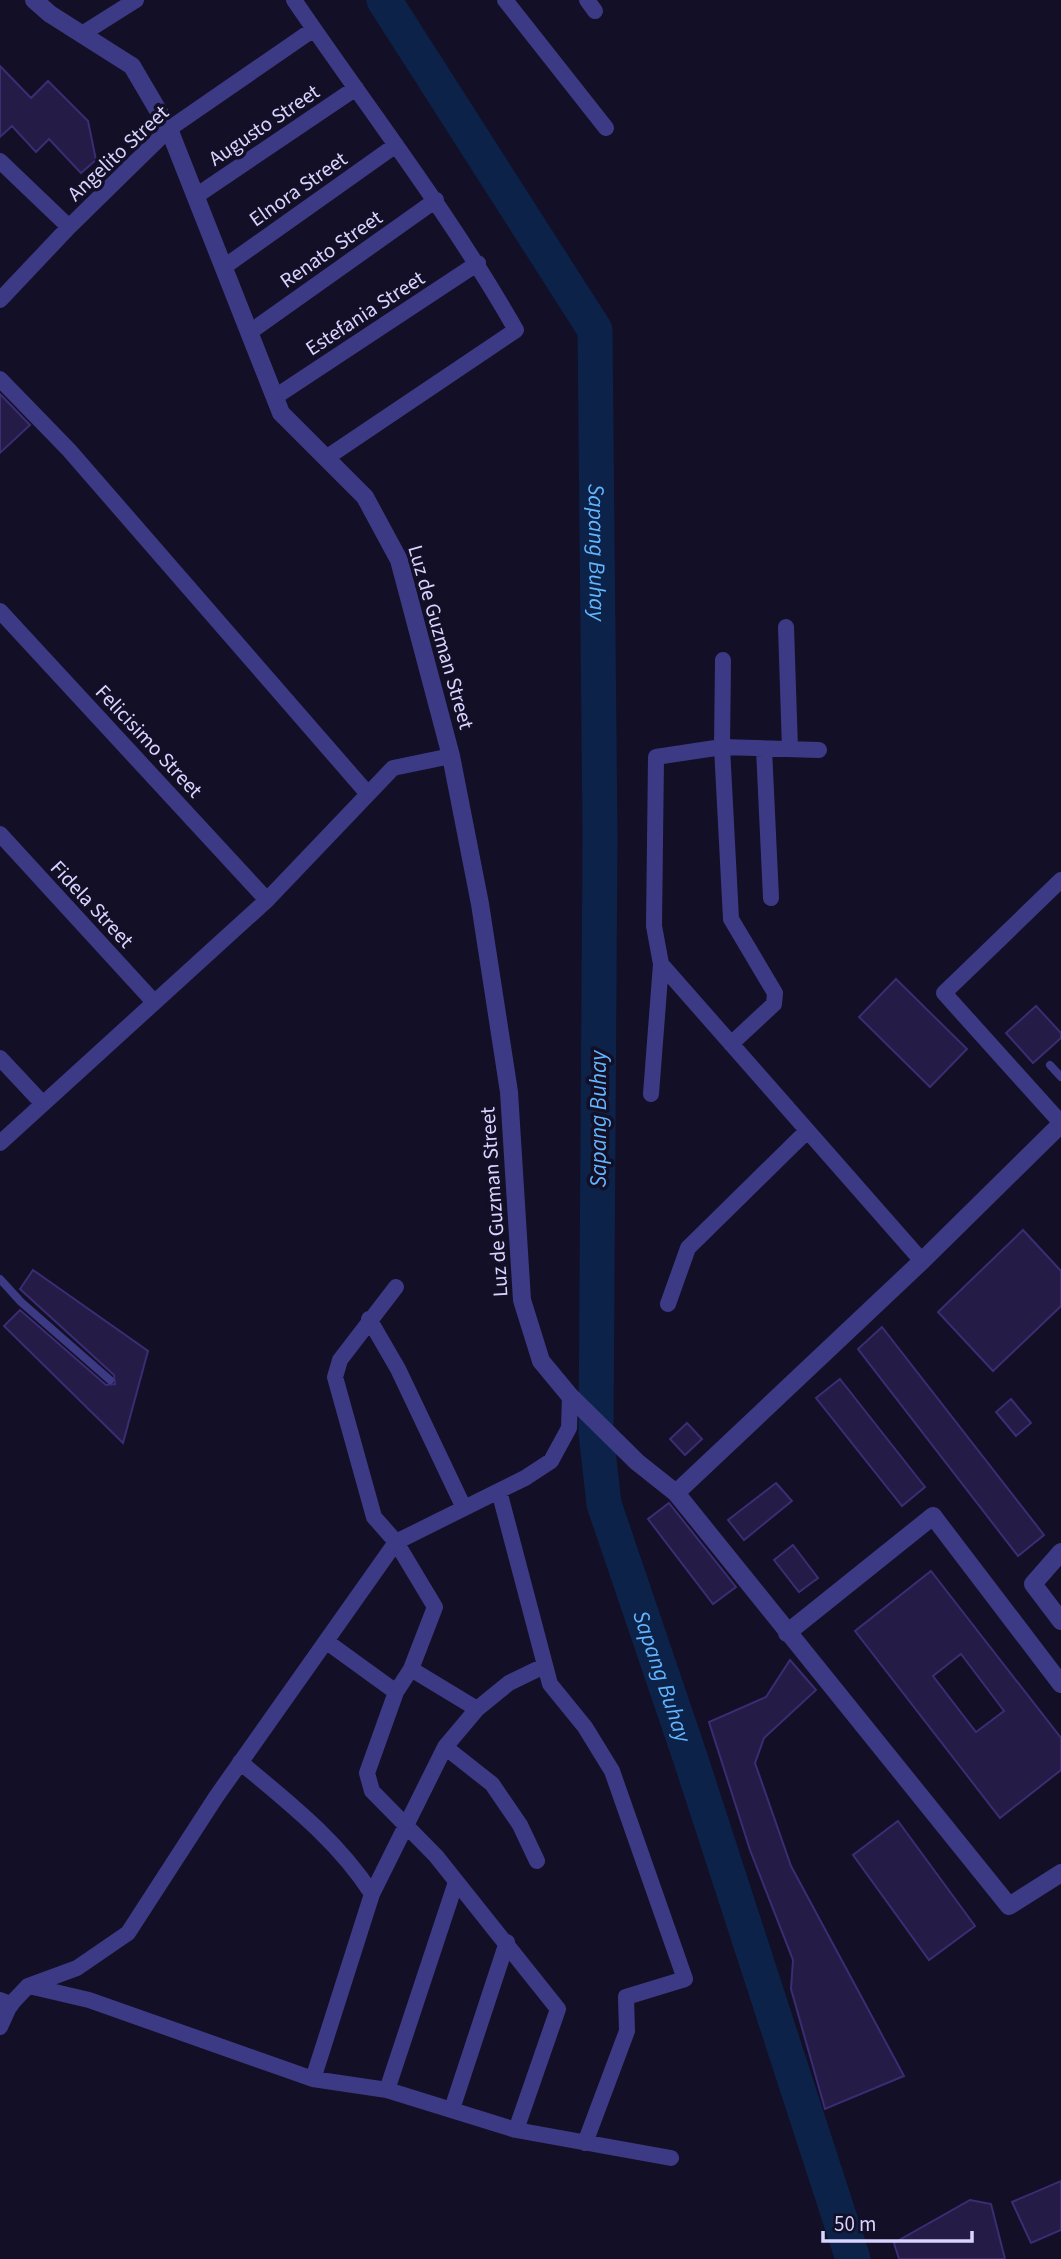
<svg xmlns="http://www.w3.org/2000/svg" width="1061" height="2259" viewBox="0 0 1061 2259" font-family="'Source Sans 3',sans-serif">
	<rect width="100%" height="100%" fill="#130f26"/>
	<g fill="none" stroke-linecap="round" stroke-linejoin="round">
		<path stroke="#0c2248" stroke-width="35" id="s1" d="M384,0L595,330L600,836L596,1433L604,1504L690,1757L853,2259"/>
	</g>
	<path fill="#241b47" stroke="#3b2d73" stroke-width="2" fill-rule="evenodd" d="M0,66L31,98L48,81L88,121L96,160L81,173L49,139L36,152L12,126L0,137Z
		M0,394L30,425L0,453Z
		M896,979L967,1049L930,1087L859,1017Z
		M1036,1006L1061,1033V1038L1033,1063L1006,1033Z
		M1023,1230L1061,1271V1306L993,1371L938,1312Z
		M33,1270L148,1351L123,1443L4,1326L20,1310L106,1385L115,1384L114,1375L20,1289Z
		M882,1327L1044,1535L1018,1556L858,1349Z
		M840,1379L925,1487L902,1506L816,1398Z
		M1011,1399L1031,1423L1016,1436L996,1412Z
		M687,1423L702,1439L685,1455L670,1439Z
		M776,1483L792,1501L744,1540L728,1520Z
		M669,1503L736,1587L713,1604L648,1519Z
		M793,1545L818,1578L799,1592L774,1560Z
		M931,1571L1061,1738V1770L1000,1818L855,1631ZM961,1654L1004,1711L976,1732L933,1676Z
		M790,1660L816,1690L764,1738L755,1763L791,1866L904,2076L825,2109L791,1989L793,1960L750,1850L709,1722L766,1697Z
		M898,1821L975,1926L929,1960L853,1855Z
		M1061,2181V2230L1031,2243L1012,2202Z
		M970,2200L991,2204L1005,2259H899L894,2243Z"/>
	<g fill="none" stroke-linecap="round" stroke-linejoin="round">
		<path stroke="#3d3a85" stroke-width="8" d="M1050,1065L1061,1077
			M0,1279L21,1302L110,1380"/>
		<path stroke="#3d3a85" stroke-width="16" d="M294,0C369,110 450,214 516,330L326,458
			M505,0L606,128
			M587,0L595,11
			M82,34L136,0
			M0,161L69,227
			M196,196L356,88
			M224,267L396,145
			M0,300L69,227L169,129L314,29
			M250,332L436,200
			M0,379L69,450L368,794
			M275,397L478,263
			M0,611L267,900
			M786,627L790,749
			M723,660L722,747L731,919L775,993L774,1004L731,1044
			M764,749L771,898
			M819,750L722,747L656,757L654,926L661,964L922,1261
			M0,834L154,1002
			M1061,880L944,993L1061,1123
			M0,1058L43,1104
			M651,1094L661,964
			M0,1143L267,900L393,768L451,756
			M396,1287L340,1360L335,1377L374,1517L396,1542L435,1607L411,1669L396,1692L367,1773L372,1791L436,1856L558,2009L516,2130
			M668,1304L688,1248L807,1131
			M369,1319L398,1369L464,1508
			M499,1491L550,1684L585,1727L612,1771L685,1979L626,1997L627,2031L585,2143
			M327,1642L396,1692
			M411,1669L477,1709
			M445,1747L492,1784L520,1825L537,1861
			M240,1762C288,1802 338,1841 372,1894
			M29,1986L89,2000L313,2079L387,2090L516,2130L671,2158
			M0,2027L10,2005L28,1986L77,1968L128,1933L216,1797L396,1542L525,1478L551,1461L569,1428L570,1396
			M313,2079L372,1894L445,1747L477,1709L509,1683L544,1666
			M387,2090L456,1882
			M452,2109L507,1942"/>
		<path stroke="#3d3a85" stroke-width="18" d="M34,0L50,14L132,66L169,129L281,413L365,497L399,560L451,756L480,904L509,1092L522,1300L541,1361L570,1396L637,1462L676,1493L1009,1906L1061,1873
			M676,1493L922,1261L1061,1124
			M1061,1552L1033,1584L1061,1621
			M787,1633L933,1516L1061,1684
			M0,2001L10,2005"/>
	</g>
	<g text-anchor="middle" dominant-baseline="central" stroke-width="7" stroke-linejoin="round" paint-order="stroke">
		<g font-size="21" fill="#d9d4ff" stroke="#130f26">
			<text transform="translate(264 125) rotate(-34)">Augusto Street</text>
			<text transform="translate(118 153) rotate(-43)">Angelito Street</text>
			<text transform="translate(298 189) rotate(-35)">Elnora Street</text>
			<text transform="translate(331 249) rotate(-35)">Renato Street</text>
			<text transform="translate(365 313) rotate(-33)">Estefania Street</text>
			<text transform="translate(441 637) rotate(74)">Luz de Guzman Street</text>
			<text transform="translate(149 741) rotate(47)">Felicisimo Street</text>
			<text transform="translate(92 904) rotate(47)">Fidela Street</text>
			<text transform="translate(494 1202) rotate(-94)">Luz de Guzman Street</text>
		</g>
		<g font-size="23" font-style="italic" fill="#62b6ff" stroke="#130f26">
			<text stroke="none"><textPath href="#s1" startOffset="614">Sapang Buhay</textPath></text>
			<text transform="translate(598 1119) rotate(-90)">Sapang Buhay</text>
			<text stroke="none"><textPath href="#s1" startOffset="1748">Sapang Buhay</textPath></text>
		</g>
	</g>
	<path d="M823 2231v10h149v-10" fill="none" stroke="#d9d4ff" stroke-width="3.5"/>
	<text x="834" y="2231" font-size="21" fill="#d9d4ff" stroke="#130f26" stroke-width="5" paint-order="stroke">50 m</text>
</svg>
